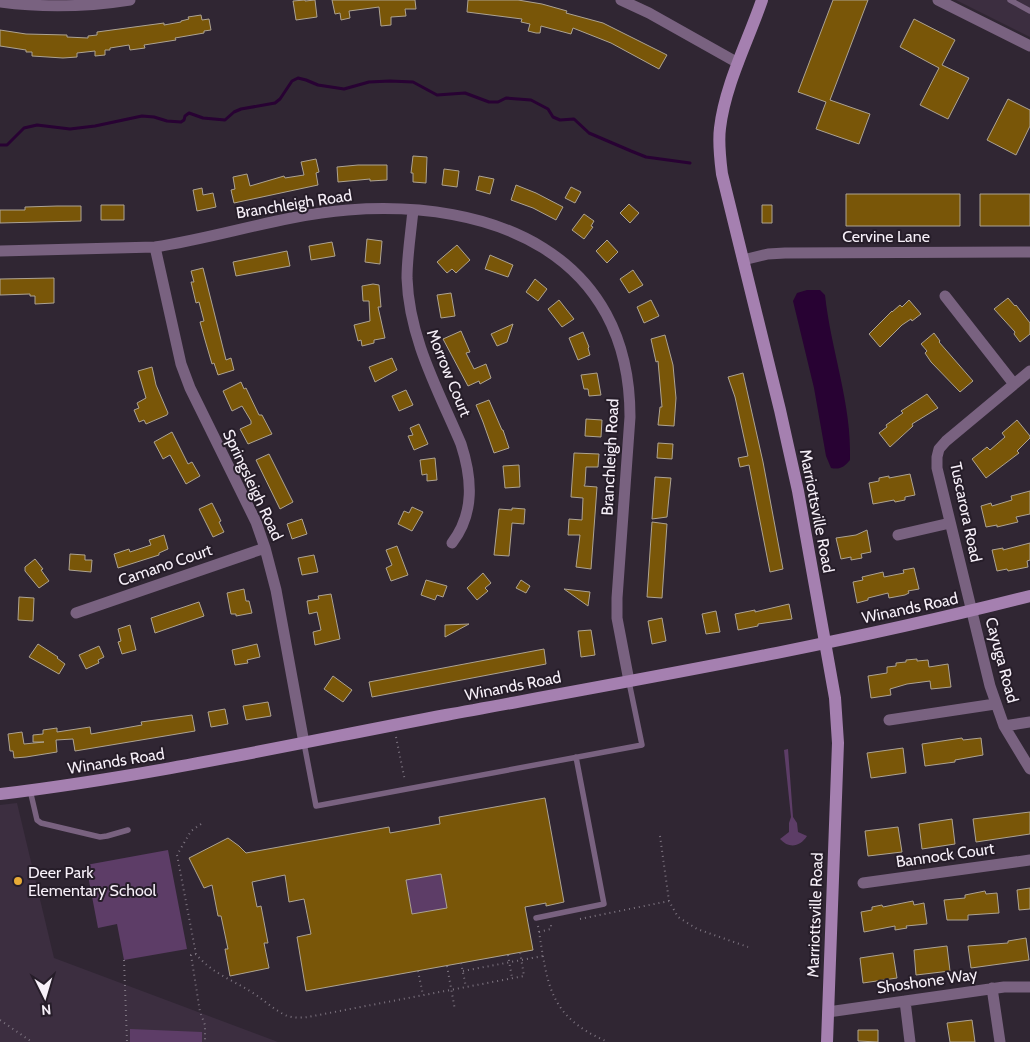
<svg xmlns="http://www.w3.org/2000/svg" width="1030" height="1042" viewBox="0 0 1030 1042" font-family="Cabin,sans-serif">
	<rect width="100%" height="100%" fill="#302633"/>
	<path fill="#3c2e40" d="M956,0H1030V37Z
		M17,803L54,958L278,1042H0V805Z"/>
	<path fill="#5d3d67" d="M788,749L793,817L797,823L798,832L807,836C800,847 789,849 780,839L789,832V823L791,817L784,750Z
		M168,850L187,949L124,960L117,924L98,928L86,865Z
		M441,874L447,908L412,914L406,880Z
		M130,1029L202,1032V1042H130Z"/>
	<path fill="#280233" d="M807,290H820L825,295C831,351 852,404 850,460C844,467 840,470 831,468L826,456L814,388L793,301L797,293Z"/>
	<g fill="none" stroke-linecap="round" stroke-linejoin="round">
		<path stroke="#280233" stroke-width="3" d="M0,145H7L24,128L37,125L70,129L95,126L142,116L154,117L167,121L181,122L184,120L185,116L189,113L203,118L225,120L234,112L241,109L275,103L280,99L292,81L298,78L306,80L318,85L344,89L369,82L390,81L413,82L437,95L465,93L489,102H498L506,98L531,100L548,109L553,117L560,120L574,119L589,133L631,151L646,157L690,163"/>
	</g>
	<path fill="#795608" stroke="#ada392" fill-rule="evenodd" d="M305,0V1L315,0L317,17L296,20L293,1Z
		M332,0H415L416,9H405L406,16L391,17V25L381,26L379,7L349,11L350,18L341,20L340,13L335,14Z
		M468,0H518L542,4L567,11L566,13L603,23L667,55L659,69L611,43L573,28L571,34L541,26L540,33H536L528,31L530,24L521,22L522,19L467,12Z
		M833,0H868L830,100L870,114L859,144L816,129L826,102L798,92Z
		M201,15L202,20L209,19L211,30L204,31V33L175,38L176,40L144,45L145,48L130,50L129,45L110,48V50H105V55L95,56V51L77,53V57L63,58L32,56V52H26V50L0,46V30L26,34L67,35V37L88,38V36L97,35V32L164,23V25L181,22V21L189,19L188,17Z
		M914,19L955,40L942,65L969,78L948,119L920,105L939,68L900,47Z
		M1008,99L1030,110V126L1016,155L987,140Z
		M413,156L427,157L426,183L413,182V173H411Z
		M316,159L319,172L316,173L318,185L234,203L231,190L235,189L233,177L247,174L250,186L284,176L285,178L304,175L301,162Z
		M358,165H387V180L370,181V179L338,182L337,167Z
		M444,169L459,171L457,187L442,185Z
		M479,176L494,179L490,194L476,190Z
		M516,185L536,193L563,207L556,220L533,208L511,200Z
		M571,187L581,192L575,203L565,198Z
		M202,188L203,195L213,193L216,207L197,211L193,190Z
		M846,194H960V226H846Z
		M980,194H1030V226H980Z
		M629,204L639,213L630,223L620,213Z
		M101,205H124V220H101Z
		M762,205H772V223H762Z
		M57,206H81V221L0,223V210H25V207Z
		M584,214L594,221L591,226L593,227L584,239L572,230Z
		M367,239L382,241L380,264L365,262Z
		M607,240L618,252L607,263L596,251Z
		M332,242L335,256L311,260L309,246Z
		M457,245L470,260L456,273L452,269L447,273L437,262Z
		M287,251L290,266L236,276L233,262Z
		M490,255L513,265L508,277L485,269Z
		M203,268L226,360L231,358L234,370L218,375L214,363L212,364L205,340L200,322L204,321L199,302L196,303L191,282H194L191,271Z
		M633,270L643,285L629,293L620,279Z
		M54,278V303L35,304V296H30V294L0,295V279Z
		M535,279L547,289L538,301L526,292Z
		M373,284L379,285L381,307H378L385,338L374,340V343L362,346L361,340L358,341L354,325L370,321L369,301H363L362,286Z
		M451,293L455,316L441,318L437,295Z
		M1008,298L1015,306L1016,305L1030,323V334L1020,342L1014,334L1015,332L994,309Z
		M559,300L574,319L562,327L548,309Z
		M651,300L659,316L644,323L637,307Z
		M909,300L921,314L912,321L911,319L902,325L880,347L869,334L892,311V312L900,305L902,307Z
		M513,324L507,342L497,346L491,334Z
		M461,331L470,352L466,353L474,369L486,364L491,378L480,384L479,381L468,386L443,339Z
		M583,332L589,347L588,348L590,355L578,360L569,338Z
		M934,333L940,341L939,342L973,381L960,392L931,362L925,353L927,351L921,344Z
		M665,335L673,365L676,398L674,426L658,425L660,407H662L658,361L656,362L651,339Z
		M392,358L397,370L375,382L369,367Z
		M152,367L156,385L168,413L167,415L146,424L144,420L139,422L134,410L139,408L137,403L146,398L138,371Z
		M597,373L601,395L589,396L588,389H584L581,375Z
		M743,373L763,462L783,569L770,572L749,465L740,467L738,458L748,456L735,397L728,377Z
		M241,382L244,389L246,388L259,415H262L272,434L248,444L240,429L251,424V421L242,406L232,411L223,391Z
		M406,390L413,405L399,411L392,396Z
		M927,394L938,408L912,424L913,426L890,447L879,433L887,427L886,425L903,413L901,411Z
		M489,400L502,430H503L509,448L494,453L483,422L476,405Z
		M586,419L602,420L601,437L585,436Z
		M1017,420L1030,436V438L1017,451L1019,453L986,478L972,459L987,447L990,450L1005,437L1002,433Z
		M419,424L428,444L414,450L408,436L413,435L410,428Z
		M172,432L188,464L192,462L200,476L186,484L170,455L163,459L154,442Z
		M658,443L673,444L672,459L657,458Z
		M574,453L599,454L598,467H586L585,484L584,486L597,487L591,569L576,567L580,535H568L569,519L582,520L583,498L571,497Z
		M269,454L293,502L280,509L256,460Z
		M435,458L437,480L427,481V474L422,475L420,460Z
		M519,465L520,487L505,488L503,466Z
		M910,474L915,495L905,497V500L895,502L894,500L873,504L869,483L879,481V478L889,476V478Z
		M655,477L671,478L669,497L667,517L652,519Z
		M1030,491V514L1016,517L1018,522L997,527V525L986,527L981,506L991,503L992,506L1012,500L1011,496Z
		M212,503L221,521L219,522L224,532L213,537L199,509Z
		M412,507L423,512L412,531L398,524L404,511L409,513Z
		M512,508L525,509L524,524L512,523L509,556L494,555L499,509L512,510Z
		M302,519L307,534L292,539L287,524Z
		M652,522L667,524L662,598L647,597Z
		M867,530L871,552L861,554L862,558L851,560V557L841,559L836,538L856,535Z
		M164,535L168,549L159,553V555L118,568L114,554L129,549L130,552L151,545L149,540Z
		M1030,543V560L1027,561L1028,567L1008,571L1007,569L997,571L992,550L1003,548V550Z
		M397,546L408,575L391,581L386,568L392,565L386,550Z
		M70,554L85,555V560H92L91,572L69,570Z
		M314,555L318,572L302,575L298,558Z
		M35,559L43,569L41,570L49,581L39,588L25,571V567Z
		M914,568L919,589L908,591L909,593L905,595L889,598L888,593L868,598V600L857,603L853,582L863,580L862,577L883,572L884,577L904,573L903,570Z
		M483,573L491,583L485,588L488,591L477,600L467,588Z
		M426,580L447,586L443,597L437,595L435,600L421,595Z
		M521,580L530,586L526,593L516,588Z
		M244,589L246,601H249L252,613L236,616V614H231L227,593Z
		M564,589L590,592L588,606Z
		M331,594L340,639L315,645L313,632L321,630L317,612L309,614L307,601L319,599L318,596Z
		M19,597L34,598L33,621L18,620Z
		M199,602L204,616L155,633L151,618Z
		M789,604L792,619L758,624V626L738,630L735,614L755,610V612Z
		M716,611L720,632L706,634L702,614Z
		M662,618L666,641L652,644L648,621Z
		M469,624L445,637V625Z
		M130,625L136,650L122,654L118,642L121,641L118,629Z
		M591,630L595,655L581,657L578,631Z
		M38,644L58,657L57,658L65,664L59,674L29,657Z
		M257,644L260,657L247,660L248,663L235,665L232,650Z
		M99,646L104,657L98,660L99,663L86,669L79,655Z
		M544,649L546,664L372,697L369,682Z
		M917,659V661L928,660L929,667L948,664L951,687L931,689L930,681L907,684L890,689L891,695L871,698L868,676L887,673V667L896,666V663L906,662V660Z
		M333,676L352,690L343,702L324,689Z
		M268,702L271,716L246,720L243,706Z
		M225,709L228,724L211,727L208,712Z
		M192,715L195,731L75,751L73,739L56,740L57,752L26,757L14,758L13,751H10L8,734L22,732L24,744L44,742H33V735L43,734V730L57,728V732L90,727L91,734L142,725L141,722Z
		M962,738L963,740L981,738L983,755L955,760V762L925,766L922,744Z
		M903,748L906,773L871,778L867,753Z
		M545,798L564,902L546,906V903L525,907L533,950L306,991L297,937L311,934L304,899L289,902L285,875L252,882L257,907L261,906L268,943H264L269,968L230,976L225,949H228L221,916H218L212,885L204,888L189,858L228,838L239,846L246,853L389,827L390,833L440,824L439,817ZM441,874L447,908L412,914L406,880Z
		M1030,812V834L976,842L973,819Z
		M952,819L955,844L922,849L919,824Z
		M898,827L902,852L868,856L865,831Z
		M1030,888V909L1019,910L1017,890Z
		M985,891L986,894L997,893L999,913L968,915V920H947L944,900L965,898V895Z
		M913,901L914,905L924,903L927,924L906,926L907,928L895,930V926L864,932L861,912L872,910V907L882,905L883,907Z
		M1026,938L1029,960L971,968L968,946L1008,943V941Z
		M947,946L950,971L916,975L914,950Z
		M893,953L897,978L863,983L860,958Z
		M972,1020L975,1042H950L947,1023Z
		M858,1030H878V1042L858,1041Z"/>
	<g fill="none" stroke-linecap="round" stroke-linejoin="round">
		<path stroke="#7e7581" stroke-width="2" stroke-dasharray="1 4" stroke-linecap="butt" d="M396,737L405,781
			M201,824L191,831L177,855L196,954C211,973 233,980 253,993C264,1000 273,1009 285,1015C292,1018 301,1018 308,1017L524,976L520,952
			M660,836L669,901
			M580,919L669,901L678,917L697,929L748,947
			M538,926C548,984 547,1016 608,1042
			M539,932L551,929V924
			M196,954L191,955L200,1012L205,1025V1042
			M508,955L512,978
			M124,960L127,1042
			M461,963L466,987
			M447,966L455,1010
			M418,971L423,995
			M463,971L543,956
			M0,1020L32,1042"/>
		<path stroke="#796280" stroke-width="5.5" d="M1010,0L1030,11
			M304,743L316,806L642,745L629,682
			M30,790L37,820L41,823L100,837L107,836L128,830
			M536,918L604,904L576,757"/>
		<path stroke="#796280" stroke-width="11" d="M621,0L649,13L738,63
			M938,0L1030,46
			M0,2C44,8 86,7 130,0
			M413,210C411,232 407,256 407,278C409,338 438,390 461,444C472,478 475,513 452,543
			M155,247L181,364L190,388L256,522L265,548L276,590L304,743
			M0,251L155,247C220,237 283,215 348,210C492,199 630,253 630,417L617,598V618L629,681
			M743,260L768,254L785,253L1030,252
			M945,296L1014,384
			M1030,371L946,441L939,449L937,457V468L990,686L1004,726L1030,769
			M898,535L950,523
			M76,613L265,548
			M889,720L995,704
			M1004,726L1030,722
			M863,883L1030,860
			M992,988L1000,1042
			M905,1001L910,1042
			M828,1012L1004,987H1030"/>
		<path stroke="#a580b0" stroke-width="12" d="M762,0C748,41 725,85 720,128C718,143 720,158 722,174L780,410L798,491L835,698L838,743L827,1042
			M0,794C150,776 298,743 446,715C641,679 838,645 1030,596"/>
	</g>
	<circle fill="#e8ab37" stroke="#261d29" stroke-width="2" cx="18" cy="881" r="5"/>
	<g text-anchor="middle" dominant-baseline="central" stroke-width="4" stroke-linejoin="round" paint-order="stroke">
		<g font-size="16" fill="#f7f0f9" stroke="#261d29">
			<text transform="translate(294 204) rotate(-9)">Branchleigh Road</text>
			<text x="886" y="236">Cervine Lane</text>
			<text transform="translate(449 373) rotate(68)">Morrow Court</text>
			<text transform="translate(610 457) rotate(-87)">Branchleigh Road</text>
			<text transform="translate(253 485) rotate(65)">Springsleigh Road</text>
			<text transform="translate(817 511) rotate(79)">Marriottsville Road</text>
			<text transform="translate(966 512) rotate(78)">Tuscarora Road</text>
			<text transform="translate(165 565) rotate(-19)">Camano Court</text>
			<text transform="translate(910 608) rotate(-12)">Winands Road</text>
			<text transform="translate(1002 660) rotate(75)">Cayuga Road</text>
			<text transform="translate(513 686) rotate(-11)">Winands Road</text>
			<text transform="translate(116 761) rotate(-9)">Winands Road</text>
			<text transform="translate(945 855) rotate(-8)">Bannock Court</text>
			<text transform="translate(815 915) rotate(-88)">Marriottsville Road</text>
			<text transform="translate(927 981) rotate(-8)">Shoshone Way</text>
		</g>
		<g font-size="16" fill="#f7f0f9" stroke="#261d29" text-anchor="start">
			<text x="28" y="872">Deer Park<tspan x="28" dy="18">Elementary School</tspan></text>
		</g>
	</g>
	<g transform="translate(45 997) rotate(175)" stroke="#261d29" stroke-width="4" paint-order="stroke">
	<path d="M0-4L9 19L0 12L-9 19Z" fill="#f7f0f9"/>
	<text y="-8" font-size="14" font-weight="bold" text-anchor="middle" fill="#f7f0f9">N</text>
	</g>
</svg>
